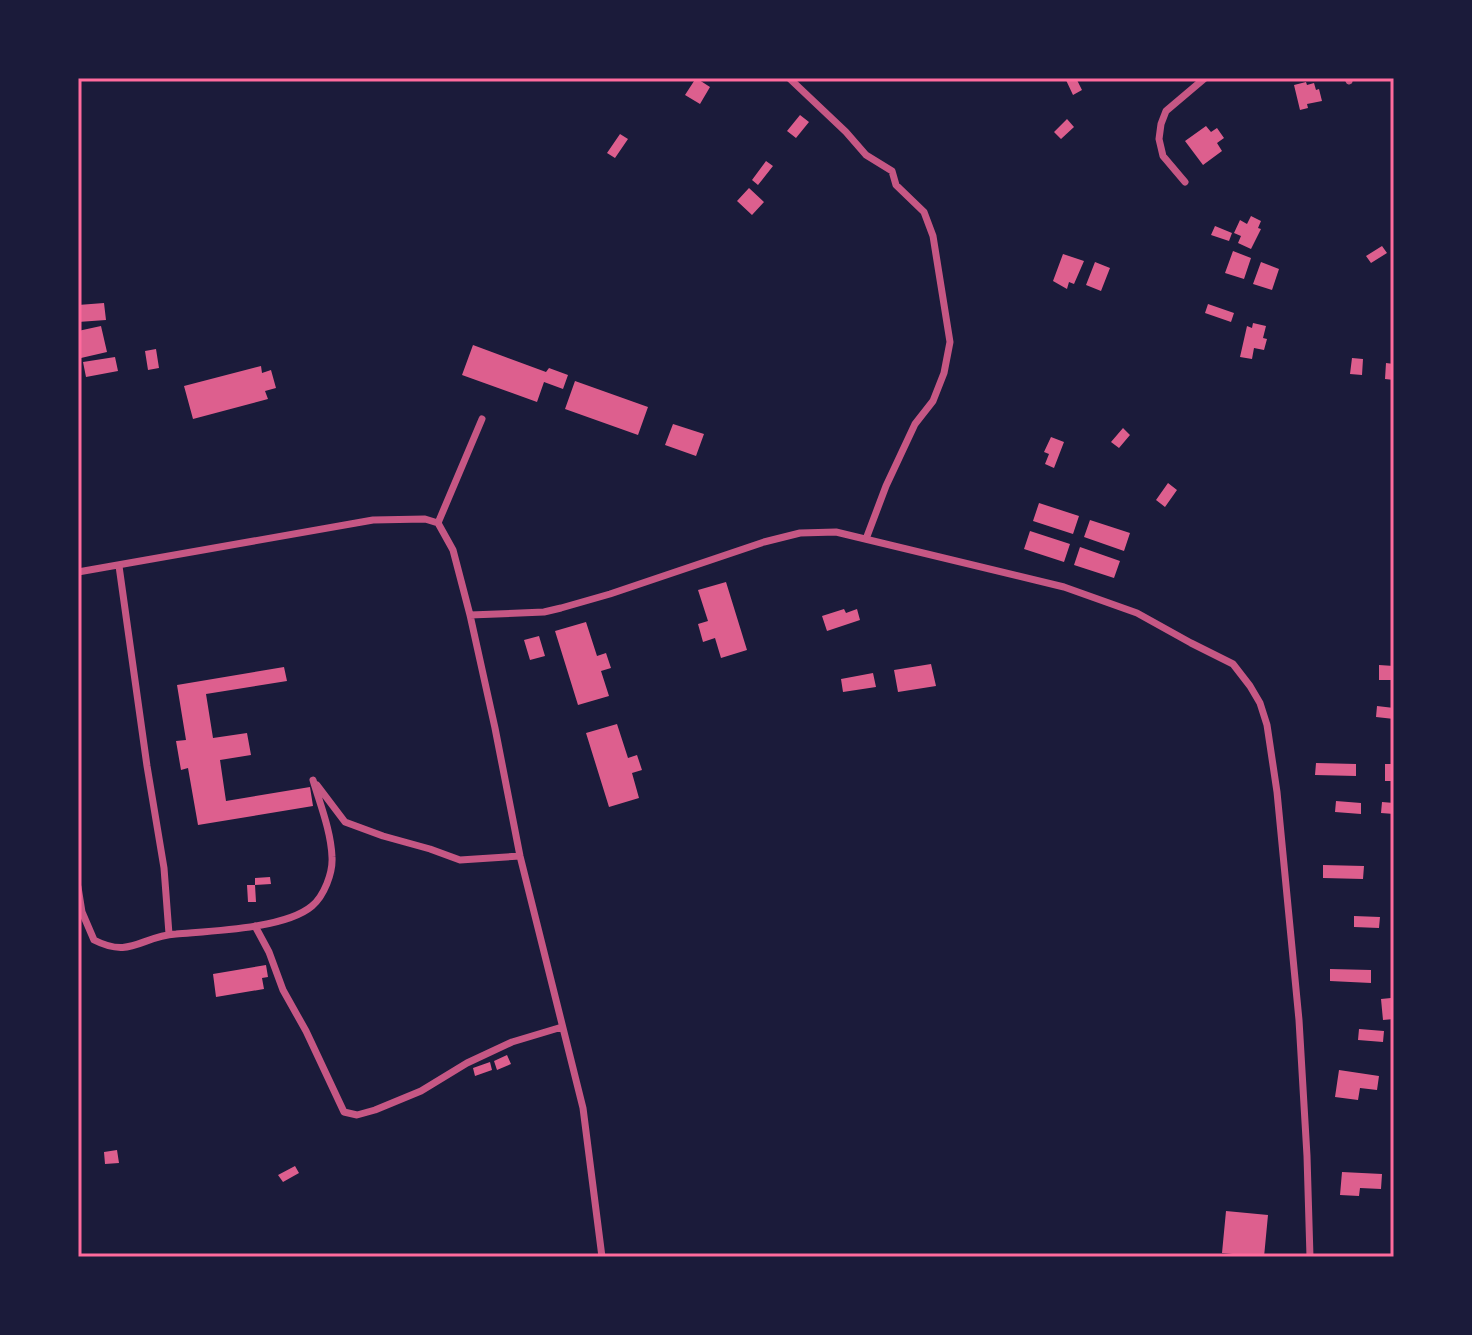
<svg xmlns="http://www.w3.org/2000/svg" width="1472" height="1335" viewBox="0 0 1472 1335" font-family="'Roboto Condensed',sans-serif">
	<rect width="100%" height="100%" fill="#1b1b3a"/>
	<path fill="#dd5f8e" d="M696,78L710,87L700,104L685,95Z
		M1065,78H1076L1082,90L1073,95Z
		M1306,82L1307,85L1314,83L1316,90L1319,89L1322,101L1307,104L1308,108L1300,110L1294,85Z
		M800,115L809,122L796,138L787,131Z
		M1067,119L1074,127L1061,139L1054,132Z
		M1206,126L1211,132L1217,128L1224,138L1217,143L1222,151L1203,165L1185,141Z
		M620,134L628,139L615,158L607,153Z
		M766,161L773,166L758,185L752,180Z
		M749,188L764,202L752,215L737,201Z
		M1251,216L1261,221L1258,228L1261,229L1251,249L1238,243L1241,236L1234,233L1240,220L1247,224Z
		M1215,226L1232,233L1229,241L1211,235Z
		M1382,246L1387,253L1371,263L1366,256Z
		M1233,251L1251,258L1244,279L1225,273Z
		M1063,254L1084,261L1074,284L1069,282L1067,289L1053,281Z
		M1095,262L1110,268L1101,291L1086,285Z
		M1261,262L1279,269L1272,290L1253,284Z
		M104,303L106,320L78,322V305Z
		M1208,304L1234,313L1231,322L1205,313Z
		M1253,323L1266,326L1263,338L1267,339L1264,350L1254,348L1252,359L1240,357L1247,326L1252,328Z
		M101,326L107,352L81,358L78,346V331Z
		M473,345L546,372L549,368L568,375L563,389L544,382L537,402L462,375Z
		M156,349L159,368L148,370L145,351Z
		M115,357L118,371L86,377L83,362Z
		M1352,358L1363,359L1362,375L1350,374Z
		M1386,363L1394,364V380L1385,379Z
		M261,366L262,373L271,370L276,388L265,391L268,399L193,419L184,386Z
		M575,381L648,407L638,435L565,409Z
		M673,424L704,434L696,456L665,445Z
		M1123,428L1130,435L1119,448L1111,442Z
		M1051,437L1064,442L1054,468L1045,464L1049,454L1044,452Z
		M1168,483L1177,490L1165,507L1156,500Z
		M1039,503L1079,516L1073,534L1033,521Z
		M1090,520L1130,533L1124,551L1084,537Z
		M1030,531L1070,544L1064,562L1024,549Z
		M1080,547L1120,561L1114,578L1074,565Z
		M726,582L747,650L721,658L715,638L703,642L698,624L708,621L698,590Z
		M844,609L846,613L857,609L860,620L827,631L822,616Z
		M586,622L597,656L606,653L611,668L601,671L609,696L578,705L555,631Z
		M539,636L545,656L530,660L524,640Z
		M931,664L936,686L898,692L894,670Z
		M1379,665L1394,666V680H1379Z
		M284,667L287,681L206,694L213,738L247,733L251,755L220,760L226,801L310,787L313,806L198,825L188,768L181,770L176,741L186,740L177,685Z
		M873,673L876,687L843,692L841,679Z
		M1377,706L1394,708V719L1376,717Z
		M617,724L628,758L637,755L642,770L632,773L639,798L609,807L586,733Z
		M1316,763L1356,764V776L1315,775Z
		M1385,764H1394V781H1385Z
		M1336,801L1361,803V814L1335,812Z
		M1382,802L1394,803V814L1381,813Z
		M1323,865L1364,866L1363,879L1323,878Z
		M270,877L271,884L255,885L256,902H248L247,885H255V878Z
		M1354,916L1380,917L1379,928L1354,927Z
		M266,965L268,977L262,978L264,989L216,997L213,974Z
		M1330,969L1371,970V983L1330,981Z
		M1391,998L1392,1005L1394,1004V1019L1383,1020L1381,999Z
		M1359,1029L1384,1031L1383,1042L1358,1040Z
		M507,1055L511,1064L497,1070L494,1061Z
		M490,1062L492,1070L475,1076L473,1068Z
		M1339,1070L1379,1076L1377,1090L1360,1088L1358,1100L1335,1097Z
		M117,1150L119,1163L105,1164L104,1152Z
		M295,1166L299,1173L283,1182L278,1175Z
		M1342,1172L1382,1174L1381,1189L1360,1188L1359,1196L1340,1195Z
		M1226,1211L1268,1215L1264,1257L1222,1253Z"/>
	<g fill="none" stroke-linecap="round" stroke-linejoin="round">
		<path stroke="#c65784" stroke-width="7" d="M789,78L846,132L866,155L892,171L896,185L924,212L933,236L950,342L944,373L933,401L915,424L886,486L866,539
			M1348,78L1349,81
			M1185,182L1163,156L1159,139L1161,124L1166,111L1205,78
			M438,523L482,419
			M119,566L147,766L164,868L169,934
			M78,572L373,520L425,519L438,523L453,550L470,615L495,728L520,856L583,1108L602,1257
			M470,615L544,612L561,608L610,594L764,542L800,533L836,532L1064,587L1137,613L1191,643L1233,664L1250,686L1260,703L1267,725L1277,792L1299,1020L1307,1156L1310,1257
			M317,785L345,822L383,836L430,849L460,860L520,856
			M78,887L82,912L94,940C131,959 141,936 176,934C210,931 285,929 312,906C324,896 333,873 332,857C331,831 320,804 313,780
			M255,926L269,952L283,990L306,1031L344,1112L357,1115L375,1110L421,1091L467,1063L512,1042L562,1027"/>
	</g>
	<rect width="1472" height="1335" fill="none" stroke="#1b1b3a" stroke-width="160"/>
	<rect x="80" y="80" width="1312" height="1175" fill="none" stroke="#ff6b9d" stroke-width="3"/>
</svg>
